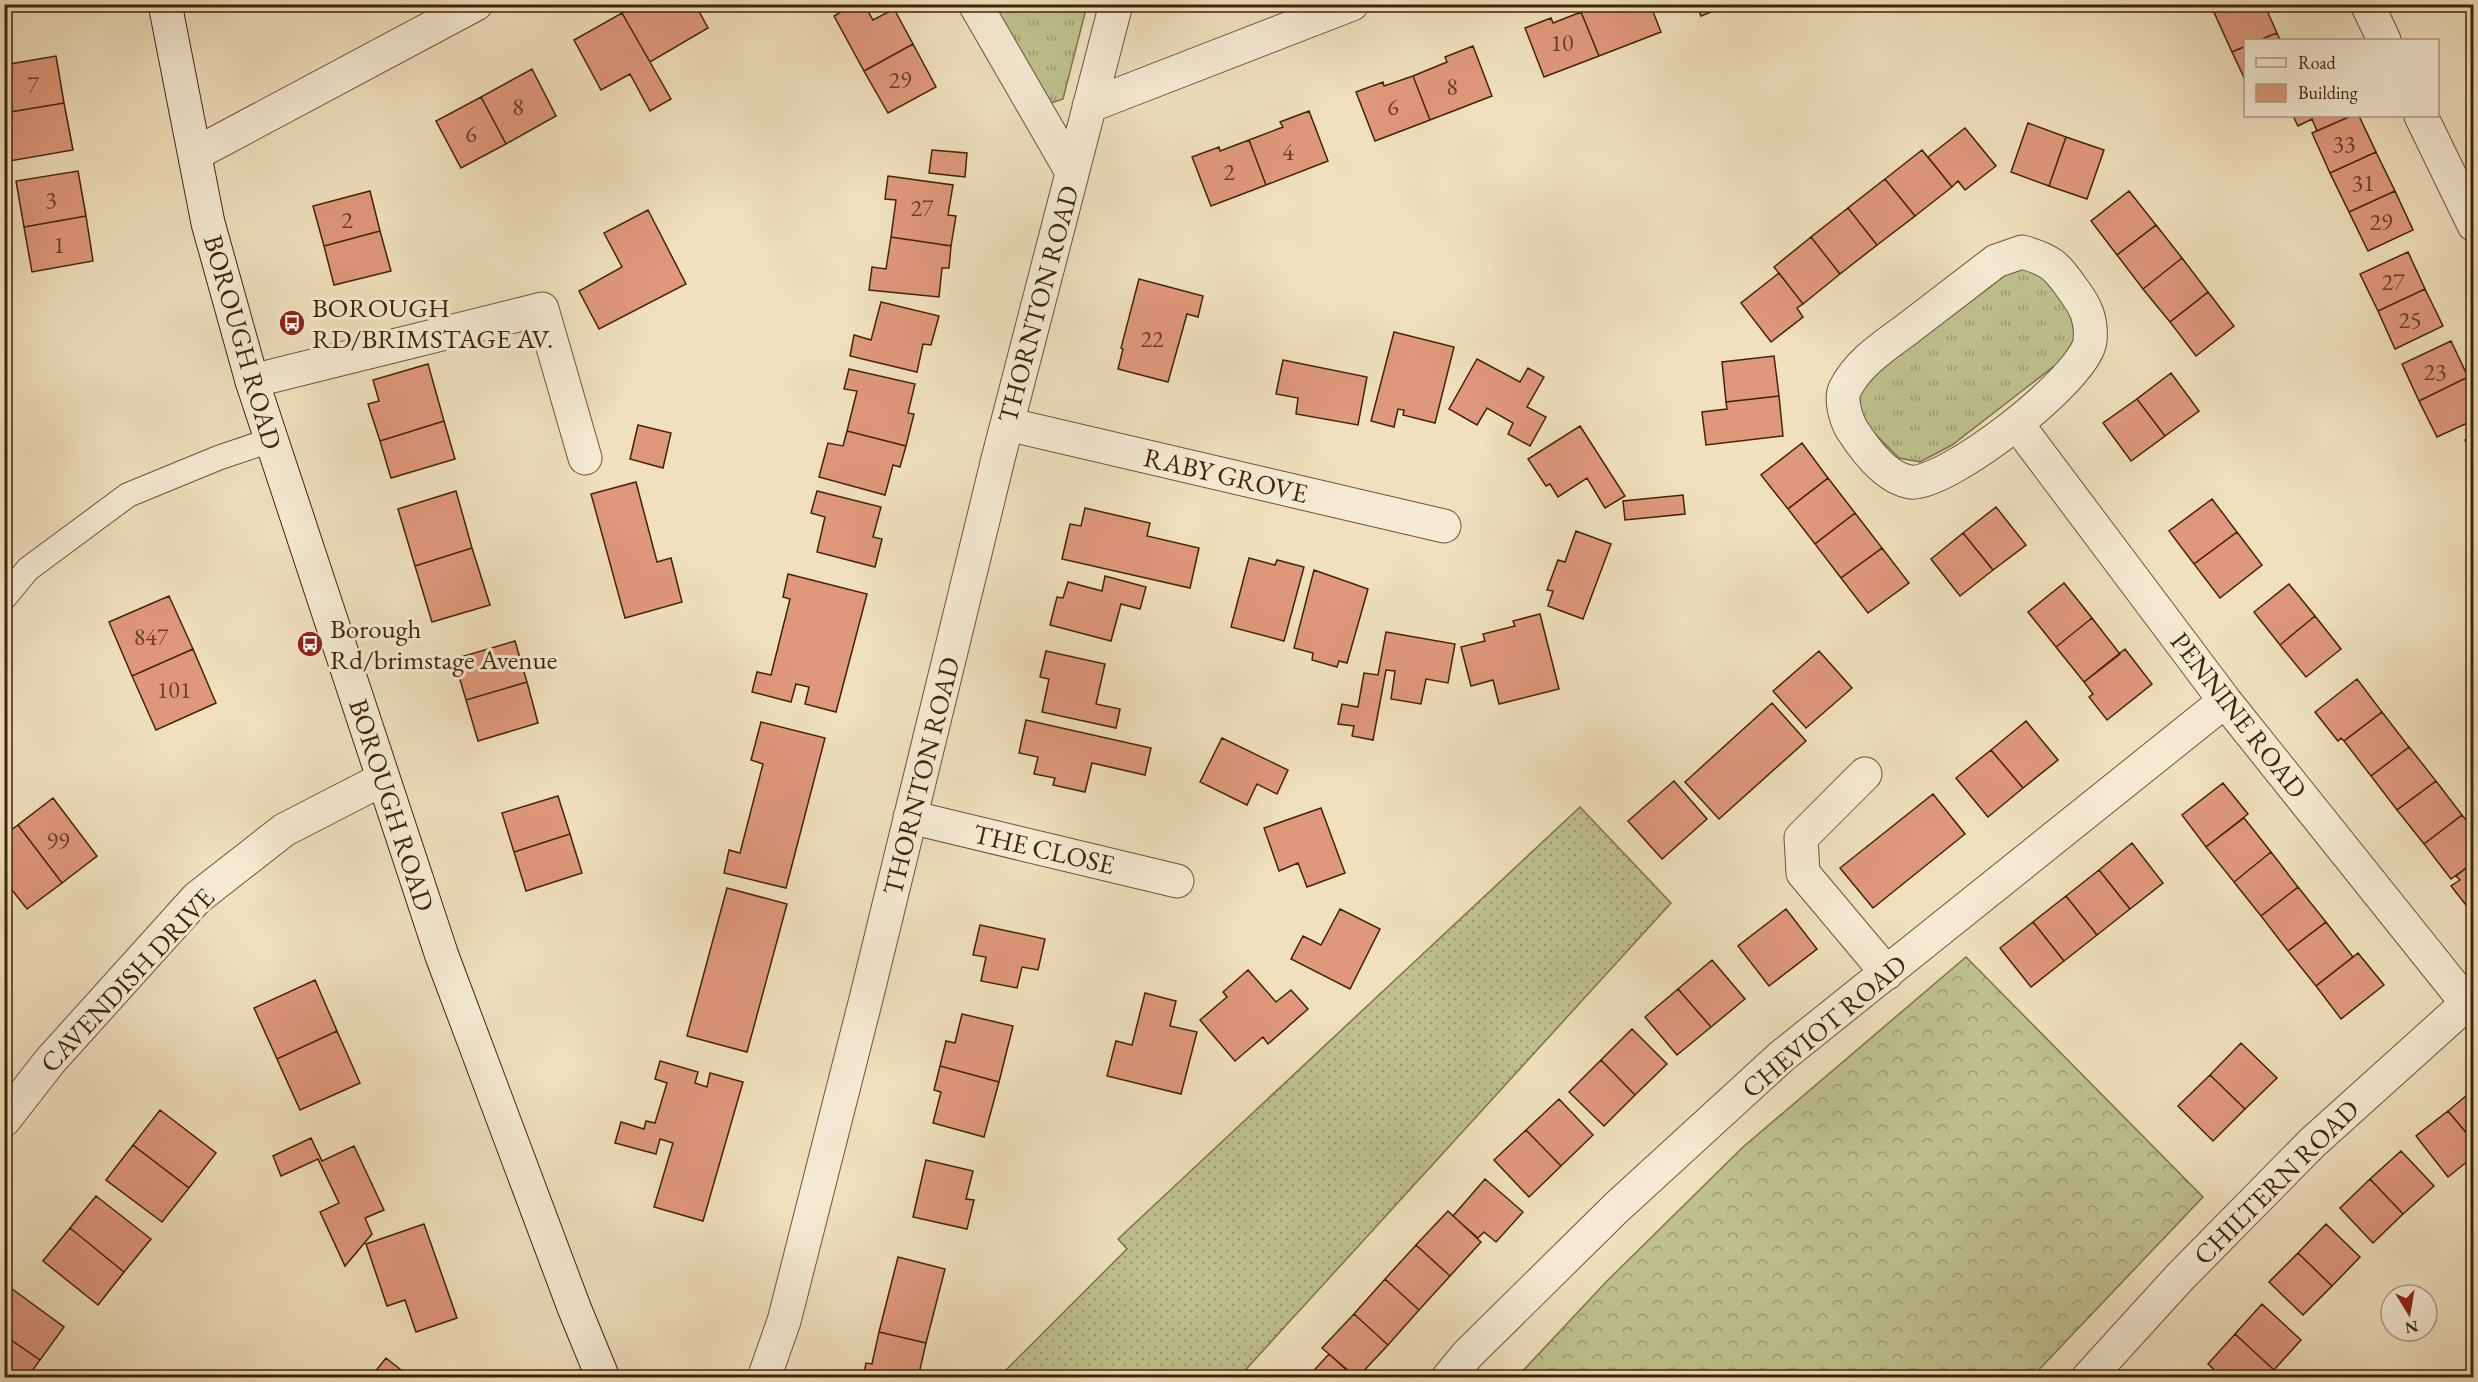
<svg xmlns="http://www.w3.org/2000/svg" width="2478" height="1382" viewBox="0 0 2478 1382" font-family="'EB Garamond',serif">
	<defs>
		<pattern id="grass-tufts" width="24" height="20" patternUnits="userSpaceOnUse" patternTransform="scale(1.5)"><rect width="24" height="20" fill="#bec18e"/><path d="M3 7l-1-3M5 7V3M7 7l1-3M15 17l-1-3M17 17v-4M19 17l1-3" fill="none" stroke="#9c9d72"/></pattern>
		<pattern id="forest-crowns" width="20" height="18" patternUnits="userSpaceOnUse" patternTransform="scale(1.5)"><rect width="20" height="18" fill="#bec18e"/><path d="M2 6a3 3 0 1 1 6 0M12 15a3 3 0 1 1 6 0" fill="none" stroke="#9c9d72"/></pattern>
		<pattern id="garden-dots" width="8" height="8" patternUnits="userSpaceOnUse" patternTransform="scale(1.5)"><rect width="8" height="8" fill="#bec18e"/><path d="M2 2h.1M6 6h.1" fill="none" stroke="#9c9d72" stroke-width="1.8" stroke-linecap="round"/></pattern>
	</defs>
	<rect width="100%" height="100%" fill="#f0e0be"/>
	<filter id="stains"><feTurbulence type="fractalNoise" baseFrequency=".00333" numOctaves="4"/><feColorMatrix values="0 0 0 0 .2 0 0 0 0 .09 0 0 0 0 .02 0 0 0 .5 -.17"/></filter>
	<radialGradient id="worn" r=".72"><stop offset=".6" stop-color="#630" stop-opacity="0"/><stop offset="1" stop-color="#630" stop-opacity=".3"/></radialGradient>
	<path fill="url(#grass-tufts)" stroke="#7f734a" stroke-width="1.5" d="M993,5H1087L1063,99L1048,104Z
		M2028,264C2052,281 2075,306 2079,336L2062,360L1952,445L1920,462L1899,458L1863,422L1856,399L1862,384L2001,271Z"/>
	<path fill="url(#forest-crowns)" stroke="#7f734a" stroke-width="1.5" d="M1966,957L2203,1197L2032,1377H1517L1607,1281L1743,1147Z"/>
	<path fill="url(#garden-dots)" stroke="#7f734a" stroke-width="1.5" d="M1580,807L1671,903L1239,1377H999L1127,1249L1118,1239Z"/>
	<path fill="#e0987c" stroke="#402505" stroke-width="1.5" d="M637,4H695L708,28L650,62L622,13Z
		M854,4H864L873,20L894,9L913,44L864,71L834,16Z
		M1600,4H1650L1661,32L1599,56L1581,12Z
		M1696,4H1731L1701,16Z
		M2211,4H2225L2213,10Z
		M2225,4H2264L2277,33L2259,40H2246V46L2232,52L2213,10Z
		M1581,12L1599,56L1544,77L1525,28L1551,18L1553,23Z
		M622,13L671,99L650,111L630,74L601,90L574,40Z
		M2277,33L2280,40H2259Z
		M913,44L936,87L888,113L864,71Z
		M1473,46L1492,96L1430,120L1413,76L1447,62L1445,57Z
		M2246,46V82L2232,52Z
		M56,56L64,103L4,113V65Z
		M532,69L556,116L506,144L481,97Z
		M1413,76L1430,120L1375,141L1356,92L1383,82L1384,86Z
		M481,97L506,144L461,168L436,121Z
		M64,103L73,150L10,161L4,129V113Z
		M1309,111L1328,161L1266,185L1249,140L1283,127L1280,122Z
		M2293,116H2351L2317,131L2312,119L2298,126Z
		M2351,116H2359L2376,152L2330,173L2312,133Z
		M2028,123L2066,137L2049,186L2011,172Z
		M1965,128L1996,166L1965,190L1958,181L1952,187L1928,157Z
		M2066,137L2104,150L2087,199L2049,186Z
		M1249,140L1266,185L1211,206L1192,157L1219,147L1220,151Z
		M932,150L967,153L965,177L929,173Z
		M1922,150L1952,187L1915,216L1885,179Z
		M2376,152L2395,191L2349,212L2330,173Z
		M78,171L86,216L24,227L16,181Z
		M888,176L953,185L948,215L956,216L951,246L891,237L896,200L885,199Z
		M1885,179L1915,216L1877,245L1848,208Z
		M370,191L380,231L324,246L313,206Z
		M2129,191L2156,225L2117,255L2091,221Z
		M2395,191L2413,230L2368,251L2349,212Z
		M1848,208L1877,245L1840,274L1811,237Z
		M648,210L686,284L599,329L579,291L622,267L604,233Z
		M86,216L93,261L32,272L24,227Z
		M2156,225L2182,258L2143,289L2117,255Z
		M380,231L391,271L334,285L324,246Z
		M891,237L951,246L949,268H942L939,297L869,290L872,267L886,269Z
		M1811,237L1840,274L1803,304L1774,267Z
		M2408,252L2425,289L2378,311L2360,274Z
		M2182,258L2208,292L2170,322L2143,289Z
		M1779,273L1803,304L1797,308L1803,317L1771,342L1741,303Z
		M1139,279L1203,296L1198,317L1187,314L1168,382L1118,369L1123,349L1121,348Z
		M2425,289L2443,326L2395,349L2378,311Z
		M2208,292L2234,326L2196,356L2170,322Z
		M881,302L939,316L931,345L923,344L917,372L850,356L854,335L871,340Z
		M1394,332L1454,347L1435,423L1403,415L1404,410L1398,409L1394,427L1371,421Z
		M2451,341L2468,377L2419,401L2402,364Z
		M1774,356L1779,396L1726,402L1722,362Z
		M1477,359L1520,382L1528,368L1544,377L1527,407L1546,417L1530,446L1508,434L1513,423L1487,408L1477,425L1449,409Z
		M1283,360L1367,377L1358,425L1296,414L1298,398L1276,394Z
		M428,364L444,421L380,441L368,404L379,401L373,380Z
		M849,369L915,384L908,413L914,414L906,446L847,431L857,391L844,389Z
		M2171,373L2199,411L2165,436L2137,399Z
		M2468,377L2474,388V420L2437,437L2419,401Z
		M1779,396L1783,436L1706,445L1702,412L1727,409L1726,402Z
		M2137,399L2165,436L2131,461L2103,423Z
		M444,421L455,459L391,478L380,441Z
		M638,425L671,433L663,468L630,459Z
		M1580,426L1625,496L1605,508L1587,478L1558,497L1550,484L1546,486L1528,459Z
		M847,431L906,446L900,467L893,465L885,495L819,477L828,443L843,446Z
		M2474,436V457L2465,440Z
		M1802,443L1828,478L1788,509L1761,475Z
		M1828,478L1855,513L1815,544L1788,509Z
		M636,482L657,562L671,558L682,602L625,618L591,494Z
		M456,491L472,548L415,566L398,509Z
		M817,491L881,507L873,537L882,539L875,567L817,552L825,517L811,513Z
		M1683,495L1685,514L1625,520L1623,501Z
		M2212,499L2237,532L2194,564L2169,531Z
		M1996,507L2026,545L1993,570L1963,533Z
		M1085,508L1150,523L1147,536L1199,548L1190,588L1062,559L1070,524L1081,526Z
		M1855,513L1882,548L1841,578L1815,544Z
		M1576,531L1611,544L1583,619L1548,606L1553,591L1547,590L1558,560L1565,562Z
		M2237,532L2262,565L2220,598L2194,564Z
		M1963,533L1993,570L1960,596L1931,559Z
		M472,548L490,605L432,622L415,566Z
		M1882,548L1909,583L1868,613L1841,578Z
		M1249,558L1275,565L1277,560L1304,567L1284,641L1231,627Z
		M1314,570L1368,589L1347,663L1339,661L1337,667L1312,660L1313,653L1294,648Z
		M788,574L867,594L836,712L805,704L809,687L796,684L791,702L752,692L757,672L771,675L790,599L783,597Z
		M1105,576L1146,587L1140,609L1121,604L1111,641L1050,625L1057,597L1063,598L1068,582L1102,591Z
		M2064,583L2092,618L2056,647L2028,612Z
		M2289,584L2315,616L2280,645L2254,612Z
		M169,596L193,649L132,676L109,622Z
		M1540,614L1559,689L1499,704L1493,680L1471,686L1461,647L1485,641L1483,634L1515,626L1513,621Z
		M2315,616L2341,649L2306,677L2280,645Z
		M2092,618L2120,654L2084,682L2056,647Z
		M1386,632L1455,644L1448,683L1426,679L1421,704L1391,699L1395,671L1386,670L1373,740L1352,736L1354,726L1338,724L1342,704L1358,707L1364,673L1378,675Z
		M515,641L527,682L466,700L454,659Z
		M193,649L216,703L156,730L132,676Z
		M2125,649L2152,684L2107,720L2089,697L2093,694L2084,682Z
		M1046,651L1105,664L1096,704L1120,709L1116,728L1042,712L1049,679L1040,677Z
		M1819,651L1852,688L1806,728L1773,691Z
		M2357,679L2382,712L2344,741L2341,738L2338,741L2315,712Z
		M527,682L538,723L478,741L466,700Z
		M1772,703L1806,741L1719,819L1685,782Z
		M2382,712L2409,747L2371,776L2344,741Z
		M1026,720L1151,748L1145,775L1092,763L1085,792L1053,785L1055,778L1034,774L1038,757L1019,753Z
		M2026,721L2058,760L2023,788L1991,750Z
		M761,722L825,738L786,888L724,873L729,850L740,853L763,764L751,760Z
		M1222,738L1288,770L1277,794L1257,784L1247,805L1200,782Z
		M2409,747L2436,781L2397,810L2371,776Z
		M1991,750L2023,788L1988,817L1956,778Z
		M1674,781L1707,819L1662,859L1628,821Z
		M2436,781L2462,815L2424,844L2397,810Z
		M2223,783L2248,814L2206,847L2182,815Z
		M1933,794L1965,834L1873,908L1840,868Z
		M558,796L570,834L514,852L502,813Z
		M53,798L97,856L62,883L18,825Z
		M1321,808L1345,873L1307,887L1298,863L1279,871L1264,828Z
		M2462,815L2474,830V862L2451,879L2424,844Z
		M2244,818L2271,852L2234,882L2206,847Z
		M18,825L62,883L27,909L4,880V835Z
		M570,834L582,873L526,891L514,852Z
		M2132,843L2163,883L2130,909L2099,870Z
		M2271,852L2298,887L2261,916L2234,882Z
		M2474,862V914H2473L2451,886L2460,880L2456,876Z
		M2099,870L2130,909L2097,935L2066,896Z
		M2298,887L2326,922L2288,951L2261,916Z
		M727,888L787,904L747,1052L687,1036Z
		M2066,896L2097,935L2064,961L2033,922Z
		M1340,909L1380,929L1350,989L1291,959L1303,936L1321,945Z
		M1786,909L1817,949L1769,986L1738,946Z
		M4,920L12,926L4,936Z
		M2033,922L2064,961L2031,987L2000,948Z
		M2326,922L2353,957L2316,986L2288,951Z
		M980,925L1045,939L1038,970L1022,967L1017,988L981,981L986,957L973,955Z
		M2358,953L2384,985L2341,1019L2316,986Z
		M1712,960L1745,999L1711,1027L1678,989Z
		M1248,970L1276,1002L1291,990L1308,1009L1268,1044L1263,1037L1235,1061L1200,1020L1227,997L1223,992Z
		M315,980L337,1031L277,1059L254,1008Z
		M1678,989L1711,1027L1677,1055L1645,1017Z
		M1145,993L1176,1001L1170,1026L1197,1032L1181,1094L1107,1076L1116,1041L1132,1045Z
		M962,1014L1013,1026L999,1082L940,1066L946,1041L955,1043Z
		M1632,1029L1667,1064L1635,1095L1601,1060Z
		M337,1031L360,1083L300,1110L277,1059Z
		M2241,1043L2277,1078L2245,1109L2210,1075Z
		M1601,1060L1635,1095L1604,1126L1569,1092Z
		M660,1061L698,1072L695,1083L707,1087L710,1073L743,1082L703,1221L654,1207L673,1143L660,1139L656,1154L615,1143L621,1122L644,1129L646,1121L655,1123L667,1083L655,1079Z
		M940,1066L999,1082L984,1137L933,1123L941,1092L934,1090Z
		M2210,1075L2245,1109L2213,1141L2178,1106Z
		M2474,1089V1142L2448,1111Z
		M1559,1099L1593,1135L1561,1166L1526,1130Z
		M160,1110L216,1153L189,1188L133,1145Z
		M2448,1111L2474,1142V1156L2448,1177L2416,1136Z
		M1526,1130L1561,1166L1529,1197L1494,1160Z
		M311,1138L322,1161L354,1146L384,1210L365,1218L372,1234L345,1266L320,1212L339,1203L318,1159L281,1176L273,1156Z
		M133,1145L189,1188L162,1222L106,1180Z
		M2401,1151L2434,1186L2403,1214L2370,1179Z
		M926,1160L973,1171L966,1199L974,1200L967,1229L913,1217Z
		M1485,1179L1523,1212L1496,1242L1484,1232L1478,1238L1453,1216Z
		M2370,1179L2403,1214L2373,1243L2340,1208Z
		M96,1196L151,1239L124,1272L70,1228Z
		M1448,1211L1481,1242L1450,1276L1416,1245Z
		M424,1224L457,1318L416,1332L405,1300L387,1306L366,1244Z
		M2326,1224L2360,1257L2332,1286L2298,1253Z
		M70,1228L124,1272L98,1305L43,1261Z
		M1416,1245L1450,1276L1419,1310L1385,1279Z
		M2298,1253L2332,1286L2303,1315L2269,1282Z
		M898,1257L945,1269L926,1343L879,1332Z
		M1385,1279L1419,1310L1388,1345L1354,1314Z
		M8,1286L64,1327L40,1360L4,1335V1291Z
		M2262,1304L2301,1340L2274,1370L2235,1334Z
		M1354,1314L1388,1345L1357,1378L1322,1348Z
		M879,1332L926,1343L918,1378H863L866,1363L872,1364Z
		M2235,1334L2274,1370L2268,1378H2223L2208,1364Z
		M4,1335L40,1360L27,1378H4Z
		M1329,1354L1353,1376L1352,1378H1307Z
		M386,1358L411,1378H370Z"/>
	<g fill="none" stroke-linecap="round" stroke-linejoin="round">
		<g stroke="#6c5433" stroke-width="26">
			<path id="lane" d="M4,598L28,569L128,495L218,458L271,440"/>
		</g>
		<g stroke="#6c5433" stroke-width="35">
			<path id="street" d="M975,4L1072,172
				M2367,4L2384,40
				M1089,106L1352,4
				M2421,116L2474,225
				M195,154L476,4
				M2022,252C2051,260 2057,266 2074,291C2086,307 2092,320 2090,341C2086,378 1945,487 1910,482C1885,478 1863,447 1851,428C1846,419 1840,399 1845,389C1858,363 1883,347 1906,330C1936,307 1966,284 1996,261Z
				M252,381L542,309L585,458
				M1007,424L1444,526
				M2017,424L2225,701L2466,1002
				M1865,774L1801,838L1803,873L1887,973
				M910,817L1177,881
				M4,1120L50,1061L197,898L284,830L383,779
				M764,1378L784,1321L867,995L998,459L1116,4
				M1448,1378L1467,1355L1616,1208L1782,1056L2225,701
				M2088,1378L2180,1277L2312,1143L2474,997"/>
		</g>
		<g stroke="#402505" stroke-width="35">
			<path id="secondary" d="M165,4L208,223L252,381L442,956L575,1310L603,1378"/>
		</g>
		<use href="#lane" stroke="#f5ebd5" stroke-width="24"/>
		<use href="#street" stroke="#f5ebd5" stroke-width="33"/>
		<use href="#secondary" stroke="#f5ebd5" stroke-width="33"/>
	</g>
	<defs>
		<g id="bus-disc" transform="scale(1.35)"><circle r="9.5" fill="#8f2418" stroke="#f5ebd5"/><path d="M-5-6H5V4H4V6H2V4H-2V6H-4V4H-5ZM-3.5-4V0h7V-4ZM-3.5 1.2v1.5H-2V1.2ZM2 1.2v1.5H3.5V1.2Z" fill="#fff"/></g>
	</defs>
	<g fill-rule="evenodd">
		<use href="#bus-disc" x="292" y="323"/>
		<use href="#bus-disc" x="310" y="644"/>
	</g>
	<g text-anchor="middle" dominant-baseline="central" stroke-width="6" stroke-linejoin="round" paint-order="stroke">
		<g font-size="24" fill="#684223">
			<text x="1562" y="42">10</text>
			<text x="900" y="79">29</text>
			<text x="33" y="84">7</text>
			<text x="1452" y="86">8</text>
			<text x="518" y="106">8</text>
			<text x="1393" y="106">6</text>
			<text x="471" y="133">6</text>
			<text x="2344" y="143">33</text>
			<text x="1288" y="151">4</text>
			<text x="1229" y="171">2</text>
			<text x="2363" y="182">31</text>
			<text x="51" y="199">3</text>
			<text x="922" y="207">27</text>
			<text x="347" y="219">2</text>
			<text x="2381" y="221">29</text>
			<text x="59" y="244">1</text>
			<text x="2393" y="281">27</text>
			<text x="2410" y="319">25</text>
			<text x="1152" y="338">22</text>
			<text x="2435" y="371">23</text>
			<text x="151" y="636">847</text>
			<text x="174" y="689">101</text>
			<text x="58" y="840">99</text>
		</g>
		<g font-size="27" fill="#402505" stroke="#f5ebd5">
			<text transform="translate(1038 304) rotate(-75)">THORNTON ROAD</text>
			<text transform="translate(243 342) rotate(74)">BOROUGH ROAD</text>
			<text transform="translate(1226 475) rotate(13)">RABY GROVE</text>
			<text transform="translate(2239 715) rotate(52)">PENNINE ROAD</text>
			<text transform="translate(921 776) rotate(-76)">THORNTON ROAD</text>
			<text transform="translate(392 805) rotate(72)">BOROUGH ROAD</text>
			<text transform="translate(1044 849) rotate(13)">THE CLOSE</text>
			<text transform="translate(127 980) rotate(-47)">CAVENDISH DRIVE</text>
			<text transform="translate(1824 1026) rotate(-40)">CHEVIOT ROAD</text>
			<text transform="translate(2276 1182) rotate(-45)">CHILTERN ROAD</text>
		</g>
		<g font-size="27" fill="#402505" stroke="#f5ebd5" text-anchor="start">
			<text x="312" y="307">BOROUGH<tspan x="312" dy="31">RD/BRIMSTAGE AV.</tspan></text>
			<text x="330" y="628">Borough<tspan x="330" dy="31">Rd/brimstage Avenue</tspan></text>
		</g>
	</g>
	<rect width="2478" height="1382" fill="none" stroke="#f0e0be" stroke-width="24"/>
	<rect x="6" y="6" width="2466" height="1370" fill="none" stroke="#402505" stroke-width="3"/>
	<rect x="12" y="12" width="2454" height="1358" fill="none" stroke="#402505" stroke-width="1.5"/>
	<rect x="2244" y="39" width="195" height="78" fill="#f5ebd5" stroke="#ad9c82" stroke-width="1.5"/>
	<rect x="2256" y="58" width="30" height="9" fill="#f5ebd5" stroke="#ad9c82" stroke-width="1.5"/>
	<text x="2298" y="69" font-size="18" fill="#402505">Road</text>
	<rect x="2256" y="84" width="30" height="18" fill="#e0987c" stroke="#ad9c82" stroke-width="1.5"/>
	<text x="2298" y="99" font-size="18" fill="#402505">Building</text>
	<g transform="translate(2409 1313) rotate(169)"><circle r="28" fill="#f5ebd5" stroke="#ad9c82" stroke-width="1.5"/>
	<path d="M0-4.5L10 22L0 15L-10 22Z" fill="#8f2418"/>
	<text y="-9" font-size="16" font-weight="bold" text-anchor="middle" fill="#402505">N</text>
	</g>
	<rect width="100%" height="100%" filter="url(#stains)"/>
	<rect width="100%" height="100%" fill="url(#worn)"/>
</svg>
